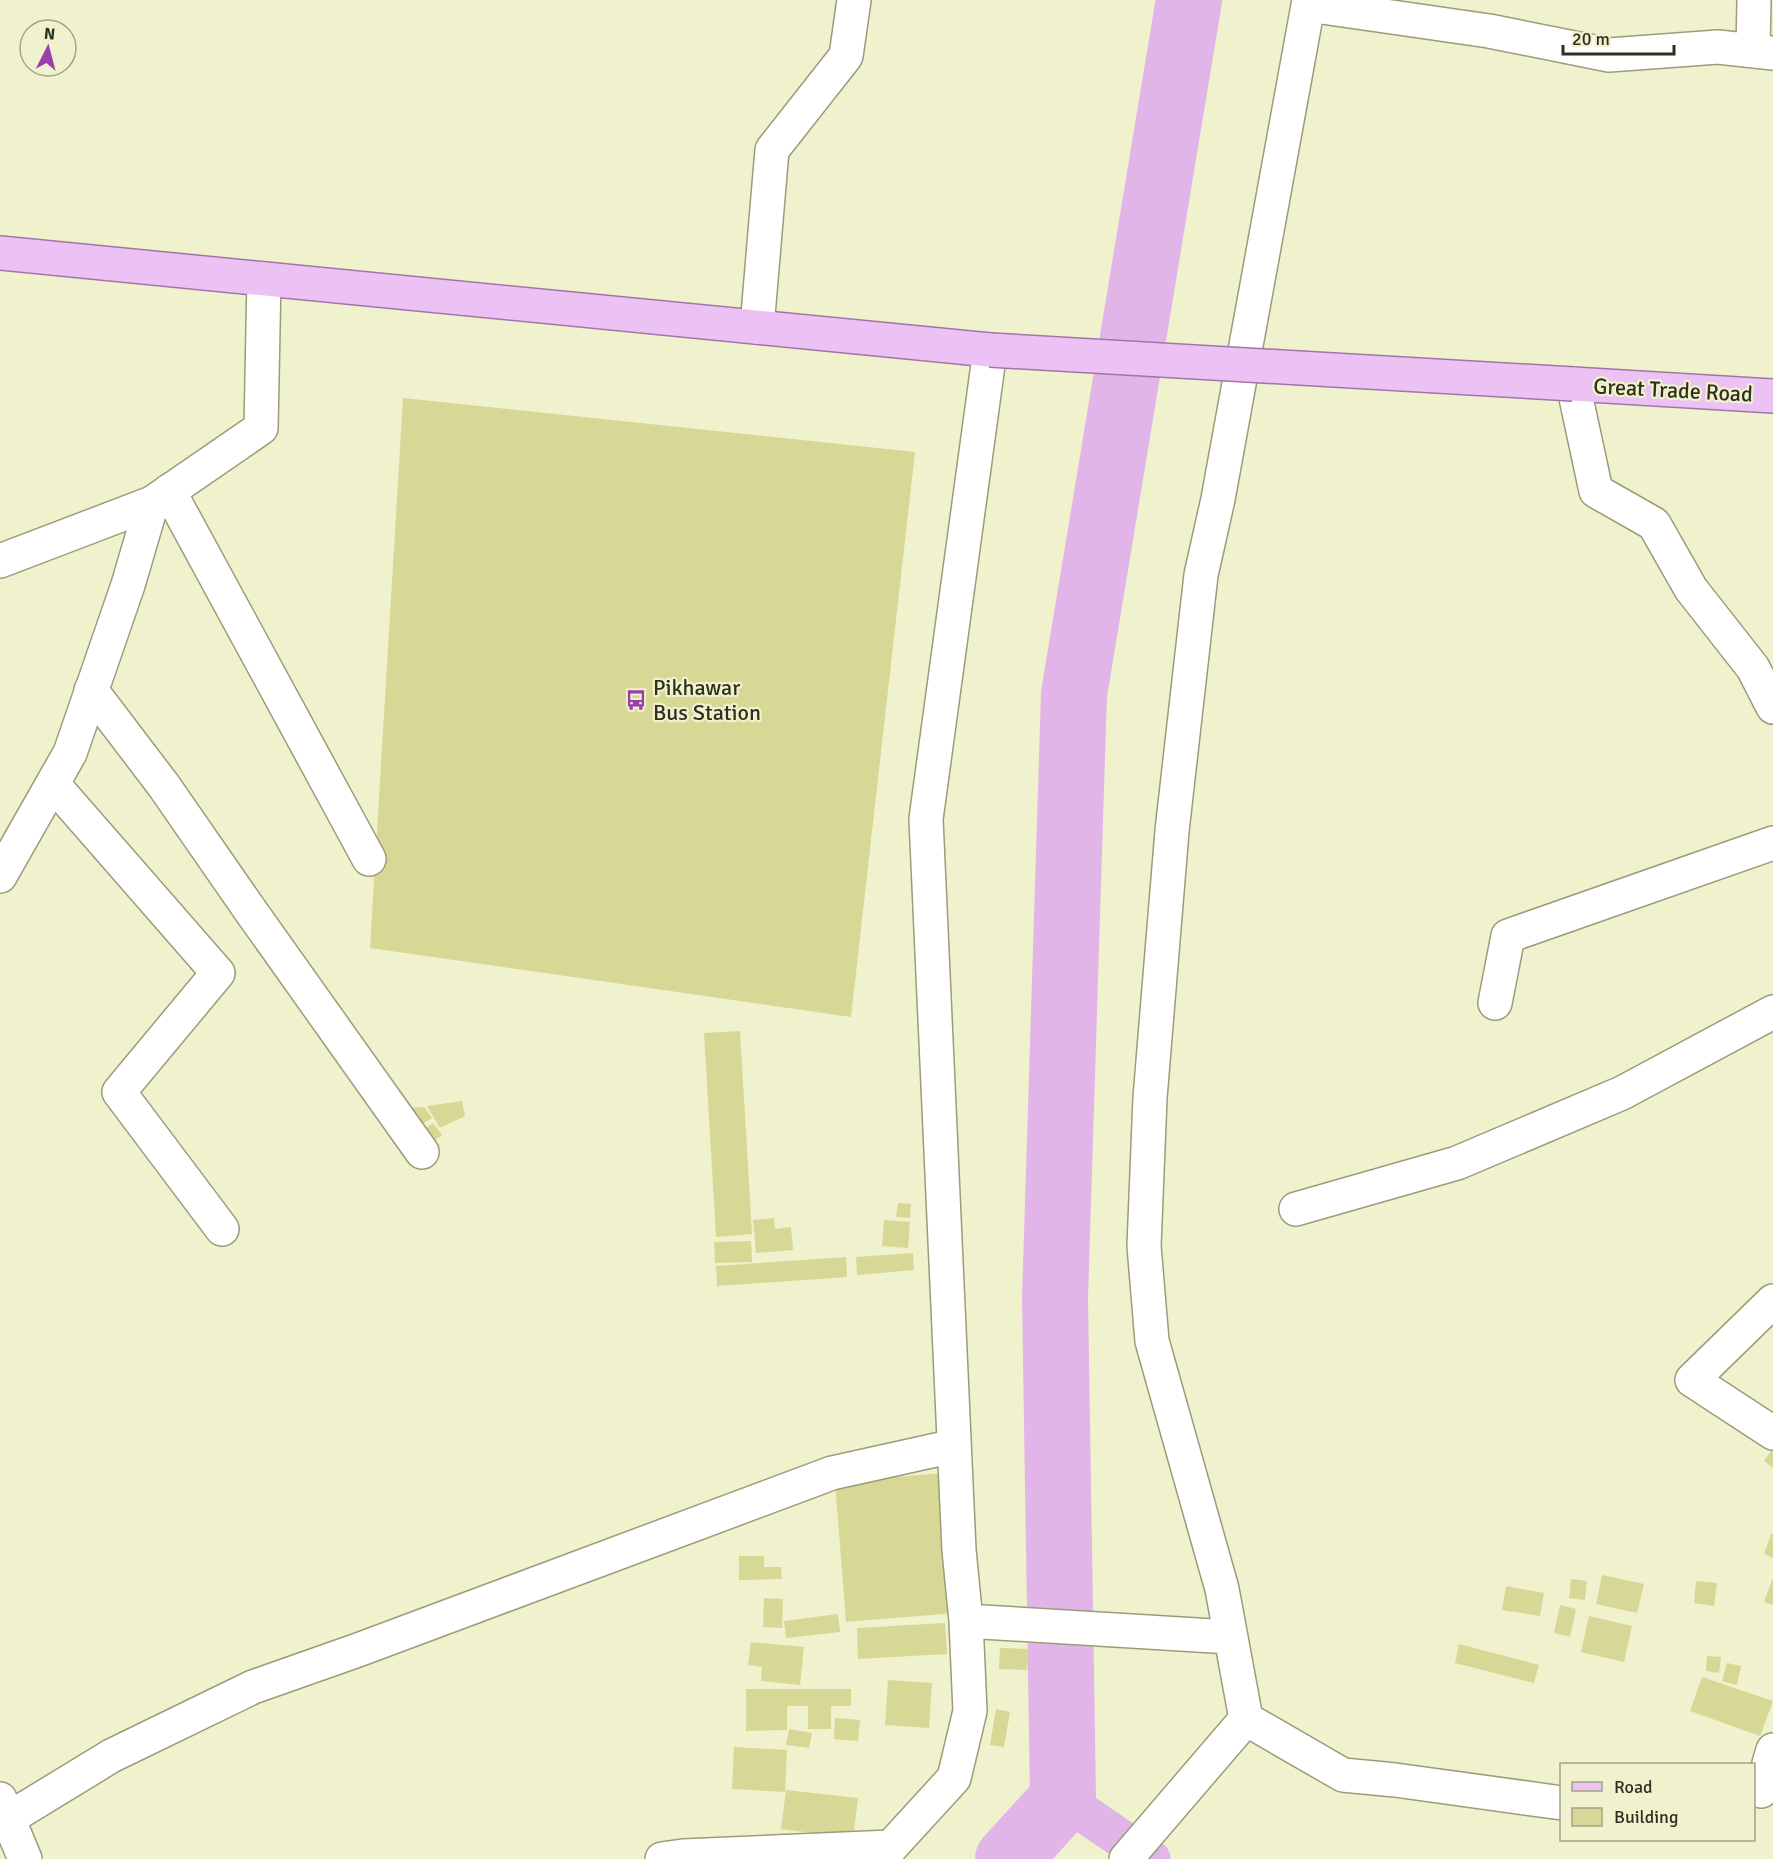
<svg xmlns="http://www.w3.org/2000/svg" width="1773" height="1859" viewBox="0 0 1773 1859" font-family="Signika,sans-serif">
	<rect width="100%" height="100%" fill="#f0f1cd"/>
	<g fill="none" stroke-linecap="round" stroke-linejoin="round">
		<path stroke="#e1b5e8" stroke-width="39" d="M1063,1799L1151,1859"/>
		<path stroke="#e1b5e8" stroke-width="66" d="M1008,1859L1063,1799L1055,1297L1074,694L1189,0"/>
	</g>
	<path fill="#d7d896" d="M403,398L915,452L851,1017L370,948Z
		M740,1031L752,1234L716,1237L704,1033Z
		M462,1101L465,1116L440,1128L427,1106Z
		M424,1107L432,1118L415,1129L398,1108Z
		M433,1123L442,1135L428,1146L419,1133Z
		M898,1203L911,1204L910,1218L896,1217Z
		M774,1218L775,1229L791,1227L793,1250L756,1253L753,1220Z
		M884,1220L910,1222L908,1248L882,1246Z
		M751,1241L752,1262L715,1263L714,1242Z
		M913,1253L914,1270L857,1275L856,1257Z
		M846,1257L847,1277L717,1286L716,1266Z
		M1773,1448V1468L1764,1461Z
		M943,1473L955,1613L846,1622L835,1482Z
		M1771,1534H1773V1558L1764,1554Z
		M739,1556H764V1567H781L782,1579L739,1580Z
		M1602,1575L1644,1584L1637,1613L1596,1604Z
		M1773,1578V1605L1764,1602Z
		M1571,1579L1587,1581L1585,1600L1569,1598Z
		M1696,1581L1717,1583L1714,1606L1694,1603Z
		M1506,1586L1544,1593L1540,1616L1502,1610Z
		M764,1598L783,1599L782,1628L763,1627Z
		M1560,1605L1576,1609L1570,1637L1554,1633Z
		M838,1614L840,1632L786,1638L784,1621Z
		M1589,1616L1632,1626L1624,1662L1581,1652Z
		M945,1623L947,1654L858,1659L857,1628Z
		M751,1642L804,1647L800,1685L761,1681L762,1667L748,1665Z
		M1459,1644L1539,1665L1534,1683L1455,1663Z
		M1000,1648L1029,1649L1027,1670L999,1669Z
		M1707,1656L1721,1657L1719,1673L1706,1671Z
		M1727,1663L1741,1666L1737,1685L1722,1681Z
		M1702,1677L1773,1701L1760,1736L1690,1711Z
		M888,1680L932,1683L929,1728L885,1725Z
		M746,1689H851V1706H831V1729H808V1706H787V1730L746,1731Z
		M996,1709L1010,1712L1004,1747L990,1745Z
		M835,1718L860,1720L858,1741L834,1739Z
		M789,1729L812,1733L809,1748L786,1745Z
		M734,1747L787,1750L785,1792L732,1789Z
		M786,1790L858,1798L853,1838L781,1829Z"/>
	<g fill="none" stroke-linecap="round" stroke-linejoin="round">
		<g stroke="#9b9c7a" stroke-width="36">
			<path id="minor" d="M1309,0L1218,499L1201,575L1172,831L1150,1098L1144,1246L1152,1341L1222,1589L1246,1719L1343,1775L1395,1780L1562,1803
				M1308,5L1489,31L1609,55L1718,47L1773,53
				M1753,50L1754,0
				M757,327L772,150L846,56L854,0
				M1573,384L1596,491L1654,524L1691,589L1753,668L1773,707
				M169,491L369,859
				M0,561L152,503
				M91,690L164,786L250,910L422,1152
				M53,784L218,973L119,1092L222,1229
				M1495,1003L1508,936L1773,843
				M1296,1209L1457,1163L1622,1093L1773,1012
				M1773,1301L1692,1380L1773,1433
				M966,1621L1230,1637
				M1761,1791L1773,1750
				M8,1819L111,1756L253,1687L358,1650L832,1473L954,1446
				M662,1859L683,1856L891,1847
				M880,1859L954,1778L970,1711L966,1621L959,1550L926,819L990,350
				M1126,1859L1246,1719"/>
		</g>
		<g stroke="#9b9c7a" stroke-width="36">
			<path id="tertiary" d="M0,876L70,753L128,585L152,503L261,428L264,279
				M0,1799L25,1859"/>
		</g>
		<g stroke="#a275a6" stroke-width="36">
			<path id="primary" d="M0,253L990,350
				M1573,384L1773,396"/>
		</g>
		<use href="#minor" stroke="#fff" stroke-width="33"/>
		<use href="#tertiary" stroke="#fff" stroke-width="33"/>
		<use href="#primary" stroke="#ecc2f4" stroke-width="33"/>
		<g stroke="#a275a6" stroke-width="36" stroke-linecap="butt">
			<path id="primary-bridge" d="M990,350L1573,384"/>
		</g>
		<use href="#primary-bridge" stroke="#ecc2f4" stroke-width="33"/>
	</g>
	<defs>
		<g id="bus-bare" transform="scale(1.62)"><path d="M-5-6H5V4H4V6H2V4H-2V6H-4V4H-5ZM-3.5-4V0h7V-4ZM-3.5 1.2v1.5H-2V1.2ZM2 1.2v1.5H3.5V1.2Z" fill="#9a3faa" stroke="#f0f1cd" stroke-width="2.5" paint-order="stroke"/></g>
	</defs>
	<g fill-rule="evenodd">
		<use href="#bus-bare" x="636" y="700"/>
	</g>
	<g text-anchor="middle" dominant-baseline="central" stroke-width="4.5" stroke-linejoin="round" paint-order="stroke">
		<g font-size="22" fill="#2f2f21" stroke="#f0f1cd">
			<text transform="translate(1673 390) rotate(3)">Great Trade Road</text>
		</g>
		<g font-size="22" fill="#2f2f21" stroke="#f0f1cd" text-anchor="start">
			<text x="653" y="687">Pikhawar<tspan x="653" dy="25">Bus Station</tspan></text>
		</g>
	</g>
	<rect x="1560" y="1763" width="195" height="78" fill="#f0f1cd" stroke="#a3a388" stroke-width="1.5"/>
	<rect x="1572" y="1782" width="30" height="9" fill="#ecc2f4" stroke="#a3a388" stroke-width="1.5"/>
	<text x="1614" y="1793" font-size="18" fill="#2f2f21">Road</text>
	<rect x="1572" y="1808" width="30" height="18" fill="#d7d896" stroke="#a3a388" stroke-width="1.5"/>
	<text x="1614" y="1823" font-size="18" fill="#2f2f21">Building</text>
	<g transform="translate(48 48) rotate(6)"><circle r="28" fill="#f0f1cd" stroke="#a3a388" stroke-width="1.5"/>
	<path d="M0-4.5L10 22L0 15L-10 22Z" fill="#9a3faa"/>
	<text y="-9" font-size="16" font-weight="bold" text-anchor="middle" fill="#2f2f21">N</text>
	</g>
	<path d="M1563 45v9h111v-9" fill="none" stroke="#2f2f21" stroke-width="3"/>
	<text x="1572" y="45" font-size="18" fill="#2f2f21" stroke="#f0f1cd" stroke-width="4.5" paint-order="stroke">20 m</text>
</svg>
